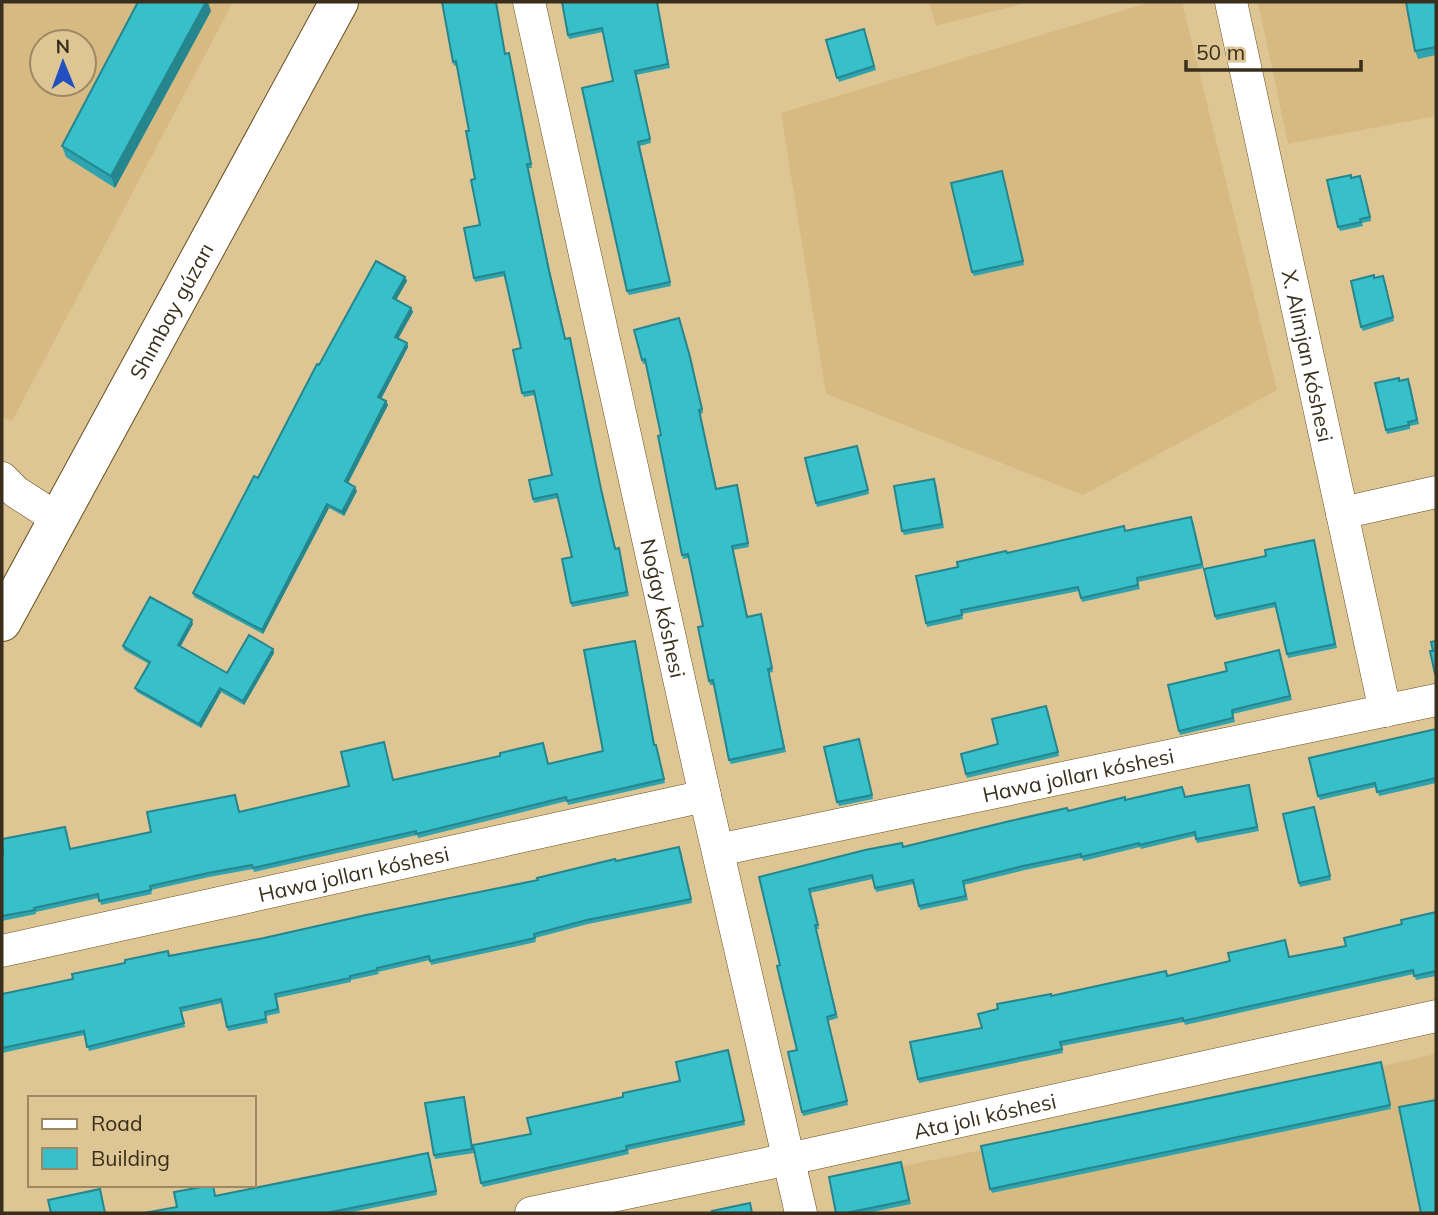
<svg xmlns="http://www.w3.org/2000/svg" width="1438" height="1215" viewBox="0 0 1438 1215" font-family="Mulish,sans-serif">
	<rect width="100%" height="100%" fill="#dec594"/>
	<path fill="#d7ba82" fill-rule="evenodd" d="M2,2H233L12,421L2,418ZM42,42H84V84H42Z
		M929,2H1030L936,26Z
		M1151,2H1182L1277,390L1083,495L826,394L781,113Z
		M1258,2H1436V116L1288,144Z
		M1436,1054V1213H867L910,1204L903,1166L983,1150L992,1193L1391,1109L1382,1066Z"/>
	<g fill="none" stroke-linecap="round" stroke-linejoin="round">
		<g stroke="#665021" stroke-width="33">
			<g id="minor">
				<path id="s1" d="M529,2L705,796L801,1213"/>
				<path id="s2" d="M1231,2L1385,711"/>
				<path d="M2,478L16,492L58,519"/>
				<path d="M1342,513L1436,492"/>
				<path id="s3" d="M718,850L1436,700"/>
				<path id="s4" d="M2,951L705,796"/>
				<path id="s5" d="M531,1213L789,1159L1436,1016"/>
			</g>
		</g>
		<g stroke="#665021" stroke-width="40">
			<g id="major">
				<path id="s6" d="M2,622L339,2"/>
			</g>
		</g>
		<use href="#minor" stroke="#fff" stroke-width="32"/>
		<use href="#major" stroke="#fff" stroke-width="38"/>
	</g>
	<path fill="#2fa4ae" d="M657,2L670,68L636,75L651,143L640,146L671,286L629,295L627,291L613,81L603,32L569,39L568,35Z
		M1436,2V55L1418,59L1415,51Z
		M211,11L115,188L66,157L62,146Z
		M864,29L876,70L839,82L826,40Z
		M506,54L510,57L532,168H528L551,275L566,339L570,338L571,342L602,493L616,548H619L620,552L629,596L572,607L571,603L572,557L558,498L534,503L533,499L552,475L535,395L524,397L522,393L521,348L505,276L475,282L474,278L480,225L469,131L457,65L454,66L453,62Z
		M1002,171L1024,265L974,276L972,272Z
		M1351,178L1362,180L1371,221L1362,223L1363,226L1340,231L1338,227Z
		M405,277L407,281L396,299L411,308L413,312L398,338L407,343L408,347L381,399L386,401L388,405L348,483L357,491L344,516L329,508L263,634L194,597L193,593L258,478L319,365Z
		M1374,278L1385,280L1394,321L1363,331L1361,327Z
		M634,330L691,357L703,413L700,414L717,489H738L749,547L733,550L748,617L761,614L762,618L773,672L769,673L786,752L731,764L729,760L714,685H710L709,681L703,626L689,558L683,559L682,555L661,435L646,363L643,364Z
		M1399,381L1410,383L1419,424L1410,426V429L1387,434L1386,430Z
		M857,446L869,494L817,507L816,503Z
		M936,483L944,528L904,535L902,531Z
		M1193,521L1204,568L1138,582L1140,589L1082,602L1079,591L962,614L963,619L927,627L926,623L958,567L1007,553L1126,531Z
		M1315,544L1337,648L1288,658L1276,607L1216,620L1215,616L1266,556Z
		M193,624L181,646L227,673L273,649L274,653L244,705L221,692L201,728L137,692L135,688L149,664L124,650L123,646Z
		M635,641L655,745L657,749L665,783L568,805L567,801L418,838L417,835L254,872L253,869L209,877L151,890L152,894L101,905L99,898L36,912V914L2,921V855L67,831L70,849L151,832L235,795L240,812L393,780L549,764L603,751Z
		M1279,650L1292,700L1233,714L1235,722L1180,735L1179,731L1227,671Z
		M1048,710L1059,756L967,778L966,774L998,744Z
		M1436,729V783L1379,796L1376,787L1320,800L1318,796Z
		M859,739L873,799L839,806L837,802Z
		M1249,785L1259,831L1197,843L1195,836L1141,849L1140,847L1083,861L1082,858L1025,870L964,885L968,900L920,910L914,884L876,892L873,879L810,893L819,929H816L838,1018L828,1021L848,1105L803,1116L802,1112L797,1050L780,965L759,877L1125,800L1185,797Z
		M1315,811L1331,880L1300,887L1299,883Z
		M681,851L692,903L588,924L535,938L536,942L431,965L430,960L378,972L379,974L351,980V982L277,998L280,1013L266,1016L268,1023L228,1031L222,1003L182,1012L185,1027L89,1051L84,1035L2,1053V994L73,979L125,963L264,938L538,880L616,861Z
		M1436,912V976L1416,980L1414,974L1185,1025L1184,1022L1062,1046L1063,1053L919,1083L918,1079L982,1028L1051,996L1167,976L1230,961L1286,944L1289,957L1346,946L1402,924Z
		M728,1050L745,1125L628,1150L629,1154L483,1187L481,1183L531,1134L623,1097L680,1081Z
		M1381,1062L1391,1109L992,1193L990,1189Z
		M465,1101L474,1153L435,1159L434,1155Z
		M430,1157L437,1195L347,1213H144L177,1207L214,1189L215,1196Z
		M901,1162L911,1204L867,1213H836Z"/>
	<path fill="#26868d" d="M206,2H208L211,11L115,188L111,176Z
		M405,277L407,281L395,302L393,298Z
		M411,308L413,312L397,341L395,337Z
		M407,343L408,347L380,401L378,397Z
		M386,401L388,405L347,485L345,481Z
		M355,487L357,491L344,516L342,512Z
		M327,504L329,508L263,634L262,630Z
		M192,620L193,624L179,649L178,645Z
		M273,649L274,653L244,705L243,701Z
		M220,688L221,692L201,728L199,724Z"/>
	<path fill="#37bfca" stroke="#26868d" stroke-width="2" d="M138,2H206L111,176L62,146Z
		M442,2H496L505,54L509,53L531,164H527L549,271L565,339L570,338L601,489L615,549L619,548L627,592L571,603L562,559L572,557L557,494L533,499L529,480L552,475L534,391L522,393L513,350L521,348L504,272L474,278L464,228L480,225L471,180L475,179L466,131H469L456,61L453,62Z
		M562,2H657L668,64L635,71L650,139L638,142L670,282L627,291L582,88L613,81L602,28L568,35Z
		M1406,2H1436V47L1415,51Z
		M864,29L874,66L837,78L826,40Z
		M1002,171L1023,261L972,272L951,183Z
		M1351,175V178L1360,176L1370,217L1360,219L1361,222L1338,227L1327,180Z
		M376,261L405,277L393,298L411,308L395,337L407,343L378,397L386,401L345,481L355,487L342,512L327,504L262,630L193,593L254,476L258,478L317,364L319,365Z
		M1374,275V278L1383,276L1393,317L1361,327L1351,281Z
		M679,318L689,353L702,409L699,410L716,489L737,485L748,543L732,546L747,617L761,614L772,668L768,669L784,748L729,760L713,680L709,681L698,627L703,626L688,554L682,555L658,436L661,435L645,359L642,360L634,330Z
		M1399,378V381L1408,379L1417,420L1408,422L1409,425L1386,430L1375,383Z
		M857,446L868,490L816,503L805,458Z
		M934,479L942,524L902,531L894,486Z
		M1191,517L1202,564L1137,578L1138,585L1081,598L1078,587L961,610L962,615L926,623L916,576L958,567L957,562L1006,551L1007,553L1124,526L1125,531Z
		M1314,540L1335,644L1287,654L1275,603L1215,616L1204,569L1266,556L1265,550Z
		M150,597L192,620L178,645L227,673L249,635L273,649L243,701L220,688L199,724L135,688L150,662L123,646Z
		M635,641L654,745H656L664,779L567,801L566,797L416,834V831L253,868L252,865L208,873L150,886L151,890L99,901L98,894L34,908L35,910L2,916V855H3L2,839L65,827L70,849L151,832L147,812L235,795L239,812L349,786L341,752L384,742L393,780L500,756V753L543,743L548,764L603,751L584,650Z
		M1436,641V674H1435L1430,651H1433L1431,642Z
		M1279,650L1290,696L1232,710L1233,718L1179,731L1168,685L1227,671L1225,663Z
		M1046,706L1058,752L966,774L961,754L998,744L992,719Z
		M1436,729V778L1377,792L1375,783L1318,796L1309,758Z
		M859,739L872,795L837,802L824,747Z
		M1249,785L1257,827L1196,839L1195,832L1139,845V843L1081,857V854L1023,866L963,881L966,896L919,906L913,880L875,888L872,875L809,889L818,925H815L836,1014L827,1017L847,1101L802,1112L788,1052L797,1050L777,966L780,965L759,877L865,850L902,843L903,847L1010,821L1067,808L1068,811L1125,797V800L1182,787L1185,797Z
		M1314,807L1330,876L1299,883L1283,814Z
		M679,847L691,899L587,920L534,934L535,938L430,961L429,956L377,968V970L350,976V978L275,994L278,1009L265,1012L266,1019L227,1027L221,999L180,1008L184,1023L87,1047L84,1031L2,1048V994L73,979L72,974L125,963V960L168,951L169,956L264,938L366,915L538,880L537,878L615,859L616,861Z
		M1436,912V971L1414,976L1413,970L1183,1021V1018L1060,1042L1062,1049L918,1079L910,1042L982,1028L978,1014L998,1009L997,1004L1051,994V996L1166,971L1167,976L1230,961L1228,953L1285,940L1289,957L1346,946L1344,938L1402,924L1401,920Z
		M728,1050L744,1121L626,1146L627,1150L481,1183L473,1145L531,1134L527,1118L623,1097V1093L680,1081L676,1062Z
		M1381,1062L1390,1105L990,1189L981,1146Z
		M464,1097L472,1149L434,1155L425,1103Z
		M1436,1100V1213H1421L1399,1107Z
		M428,1153L436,1191L326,1213H144L177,1207L174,1192L213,1185L215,1196Z
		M901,1162L909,1200L846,1213H836L829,1177Z
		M100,1189L105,1213H51L48,1200Z
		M750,1203L752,1213H713L712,1211Z"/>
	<g text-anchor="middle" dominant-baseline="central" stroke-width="7" stroke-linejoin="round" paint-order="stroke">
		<g font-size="21" fill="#392f1c" stroke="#dec594">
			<text stroke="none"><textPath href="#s6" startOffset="354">Shımbay gúzarı</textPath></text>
			<text stroke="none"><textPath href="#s2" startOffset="362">X. Alimjan kóshesi</textPath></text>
			<text stroke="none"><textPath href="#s1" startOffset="621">Noǵay kóshesi</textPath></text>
			<text stroke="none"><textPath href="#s3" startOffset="368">Hawa jolları kóshesi</textPath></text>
			<text stroke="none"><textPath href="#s4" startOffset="360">Hawa jolları kóshesi</textPath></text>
			<text stroke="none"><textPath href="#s5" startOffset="464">Ata jolı kóshesi</textPath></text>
		</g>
	</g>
	<rect width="1438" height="1215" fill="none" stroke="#392f1c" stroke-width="7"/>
	<rect x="28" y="1096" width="228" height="91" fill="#dec594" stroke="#9c8964" stroke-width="2"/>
	<rect x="42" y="1119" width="35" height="10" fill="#ffffff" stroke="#9c8964" stroke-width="2"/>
	<text x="91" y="1131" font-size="21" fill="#392f1c">Road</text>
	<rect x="42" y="1148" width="35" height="21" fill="#37bfca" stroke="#9c8964" stroke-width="2"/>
	<text x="91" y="1166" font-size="21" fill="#392f1c">Building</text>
	<g transform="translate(63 63) rotate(359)"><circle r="33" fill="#dec594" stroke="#9c8964" stroke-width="2"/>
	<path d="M0-5L12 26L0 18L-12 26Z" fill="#2250be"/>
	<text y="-10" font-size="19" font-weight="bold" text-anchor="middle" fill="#392f1c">N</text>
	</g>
	<path d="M1186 60v10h175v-10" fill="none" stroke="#392f1c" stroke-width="3.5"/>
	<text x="1196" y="60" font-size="21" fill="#392f1c" stroke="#dec594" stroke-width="5" paint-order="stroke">50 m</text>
</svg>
